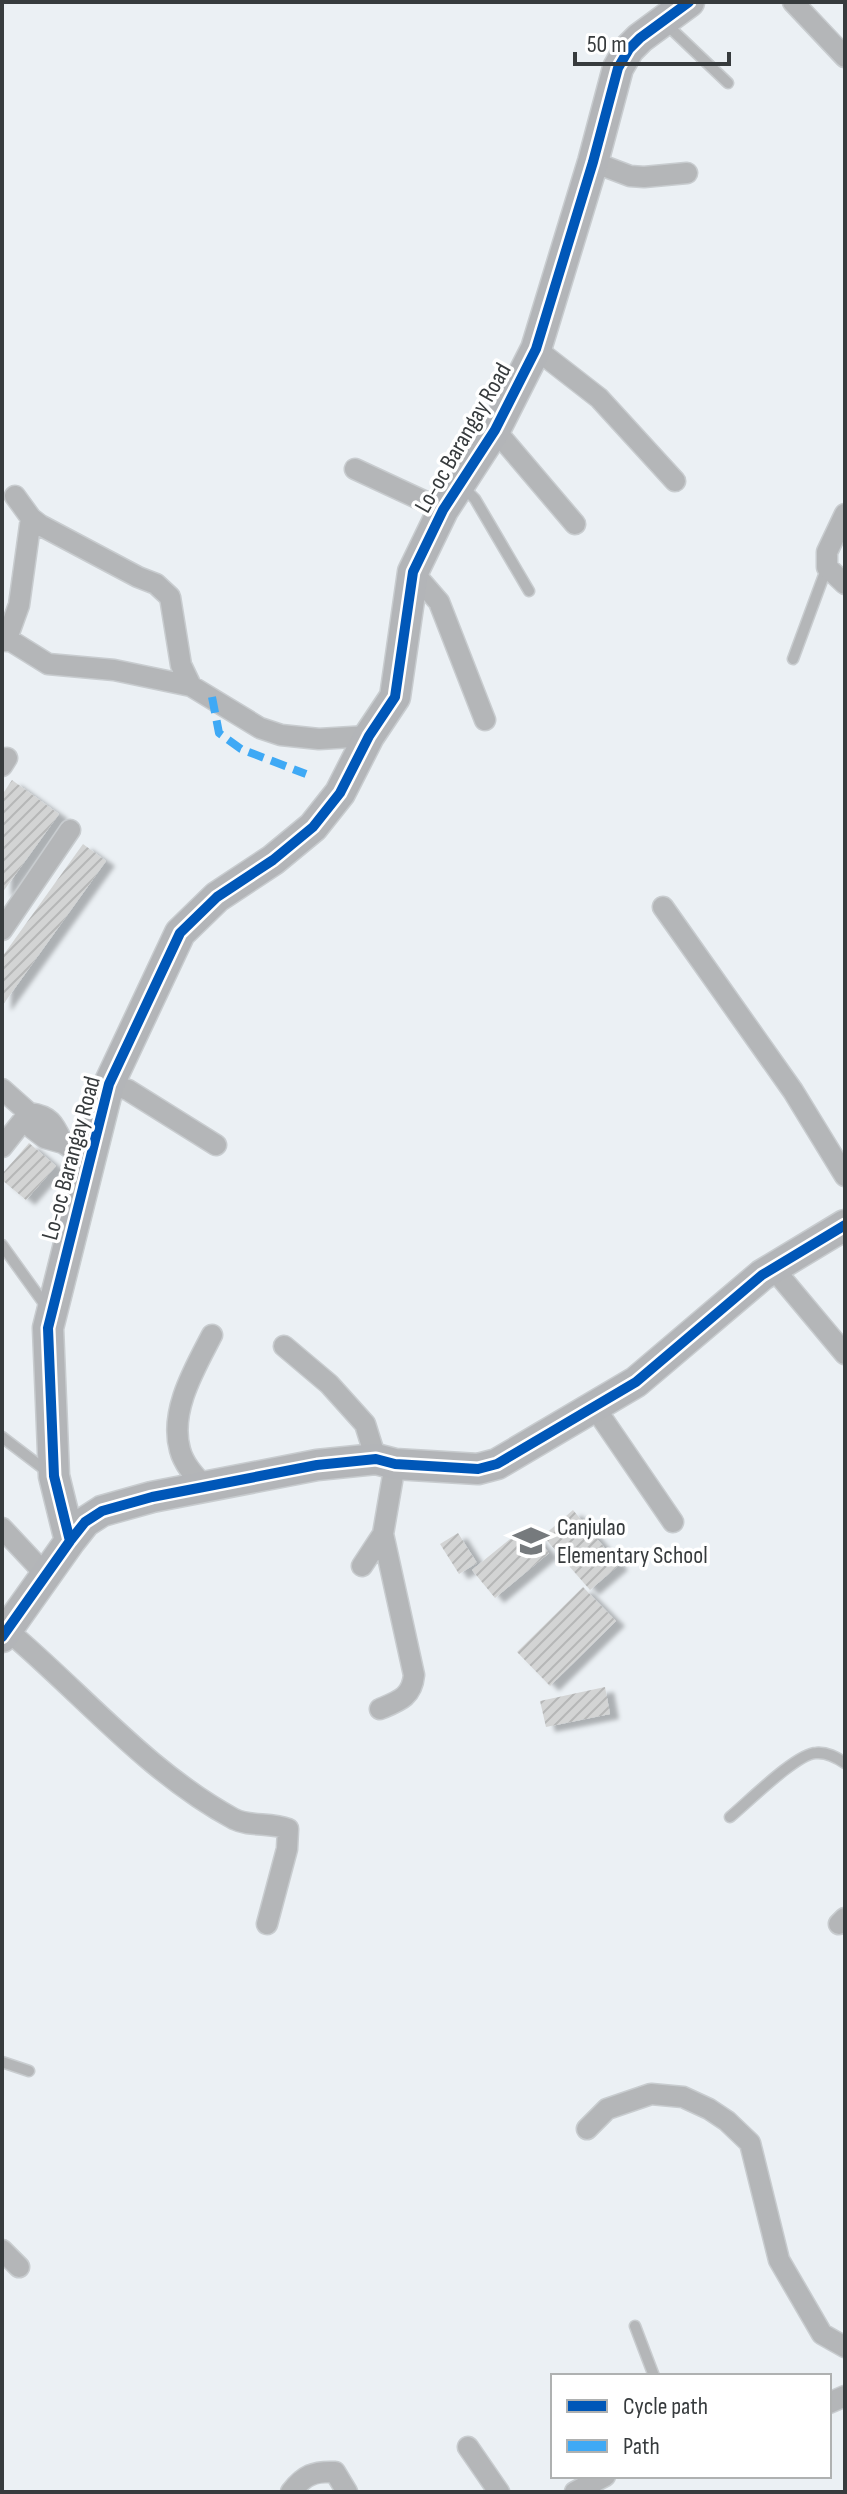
<svg xmlns="http://www.w3.org/2000/svg" width="847" height="2494" viewBox="0 0 847 2494" font-family="'Sofia Sans Condensed',sans-serif">
	<defs>
		<pattern id="building-hatch" width="6" height="6" patternUnits="userSpaceOnUse" patternTransform="scale(2)"><rect width="6" height="6" fill="#d3d4d4"/><path d="M-1 1l2-2M0 6l6-6M5 7l2-2" fill="none" stroke="#b6b7b7"/></pattern>
		<filter id="shadow"><feDropShadow dx="9" dy="5" stdDeviation="2" flood-color="#0004"/></filter>
	</defs>
	<rect width="100%" height="100%" fill="#ebf0f4"/>
	<path fill="url(#building-hatch)" filter="url(#shadow)" d="M12,780L59,814L2,893V795Z
		M83,844L106,861L2,1006V957Z
		M29,1143L56,1166L26,1200L2,1180V1174Z
		M573,1510L619,1565L590,1590L543,1536Z
		M526,1526L549,1553L495,1598L472,1570Z
		M458,1533L477,1563L459,1574L440,1544Z
		M583,1587L616,1621L550,1686L517,1652Z
		M605,1687L610,1714L546,1727L540,1701Z"/>
	<g fill="none" stroke-linecap="round" stroke-linejoin="round">
		<g stroke="#c8cccf" stroke-width="13">
			<path id="lane" d="M665,23L728,83
				M462,486L475,499L529,591
				M793,659L827,567
				M2,1245L48,1309
				M2,1437L48,1472
				M730,1817C747,1803 797,1753 816,1753C827,1752 836,1757 845,1763
				M2,2062L29,2071
				M635,2326L654,2376"/>
		</g>
		<g stroke="#c8cccf" stroke-width="23">
			<path id="street" d="M793,2L845,57
				M593,162L630,176L644,177L687,173
				M536,349L599,398L675,481
				M495,430L575,524
				M355,469L443,510
				M15,496L31,518L40,525L138,577L156,584L170,597L181,665L191,686L260,728L281,735L319,739L369,736
				M845,514L827,552V567L845,584
				M413,572L439,602L485,720
				M2,640L11,641L48,664L114,670L191,686
				M6,641L19,605L31,518
				M2,766L7,758
				M663,907L793,1091L845,1176
				M2,930L70,830
				M109,1084L128,1090L216,1145
				M2,1089L29,1113L32,1128L45,1138L63,1143L90,1161
				M29,1113C51,1116 54,1124 63,1143
				M2,1147L29,1113
				M773,1268L845,1354
				M284,1346L329,1384L365,1424L376,1459
				M595,1408L673,1522
				M205,1487C195,1476 184,1465 180,1450C169,1411 195,1368 212,1335
				M2,1528L46,1575
				M362,1566L383,1534L395,1464
				M7,1630C82,1693 147,1772 234,1819C250,1827 271,1822 288,1829L287,1849L267,1924
				M380,1709C399,1701 412,1697 414,1675L383,1534
				M839,1924L845,1918
				M587,2129L607,2109L651,2094L683,2097L709,2109L727,2121L750,2143L779,2260L822,2334L845,2347
				M2,2250L19,2267
				M829,2403L845,2396
				M468,2447L499,2492
				M291,2492C304,2475 314,2471 335,2472L347,2492
				M575,2492L605,2476"/>
		</g>
		<g stroke="#c8cccf" stroke-width="33">
			<path id="secondary" d="M70,1541L54,1476L48,1328L109,1084L180,933L217,897L273,860L313,827L340,793L369,736L395,697L413,572L443,510L495,430L536,349L593,162L618,68L629,49L640,38L689,2
				M2,1637L70,1541L85,1522L102,1511L152,1497L317,1465L376,1459L395,1464L478,1469L497,1464L636,1382L762,1275L845,1225"/>
		</g>
		<use href="#lane" stroke="#b4b6b8" stroke-width="10"/>
		<use href="#street" stroke="#b4b6b8" stroke-width="20"/>
		<use href="#secondary" stroke="#b3b5b8" stroke-width="30"/>
		<path stroke="#3fa9f5" stroke-width="8" stroke-dasharray="16 8" stroke-linecap="butt" d="M212,697L219,733L241,749L306,774"/>
		<g stroke="#fff" stroke-width="15">
			<path id="cycleway" d="M70,1541L54,1476L48,1328L109,1084L180,933L217,897L273,860L313,827L340,793L369,736L395,697L413,572L443,510L495,430L536,349L593,162L618,68L629,49L640,38L689,2
				M2,1637L70,1541L85,1522L102,1511L152,1497L317,1465L376,1459L395,1464L478,1469L497,1464L636,1382L762,1275L845,1225"/>
		</g>
		<use href="#cycleway" stroke="#0057b8" stroke-width="10"/>
	</g>
	<defs>
		<g id="school-bare" transform="scale(2.76)"><path d="M0-5L7-2L0 1L-7-2ZM-4 1L0 2.5L4 1V4Q0 6-4 4Z" fill="#767a7d" stroke="#fff" stroke-width="2.5" paint-order="stroke"/></g>
	</defs>
	<g fill-rule="evenodd">
		<use href="#school-bare" x="531" y="1541"/>
	</g>
	<g text-anchor="middle" dominant-baseline="central" stroke-width="7" stroke-linejoin="round" paint-order="stroke">
		<g font-size="24" fill="#373b3d" stroke="#fff">
			<text transform="translate(463 438) rotate(-60)">Lo-oc Barangay Road</text>
			<text transform="translate(71 1158) rotate(-75)">Lo-oc Barangay Road</text>
		</g>
		<g font-size="24" fill="#373b3d" stroke="#fff" text-anchor="start">
			<text x="557" y="1527">Canjulao<tspan x="557" dy="28">Elementary School</tspan></text>
		</g>
	</g>
	<rect width="847" height="2494" fill="none" stroke="#373b3d" stroke-width="8"/>
	<rect x="551" y="2374" width="280" height="104" fill="#ffffff" stroke="#afb1b1" stroke-width="2"/>
	<rect x="567" y="2400" width="40" height="12" fill="#0057b8" stroke="#afb1b1" stroke-width="2"/>
	<text x="623" y="2414" font-size="24" fill="#373b3d">Cycle path</text>
	<rect x="567" y="2440" width="40" height="12" fill="#3fa9f5" stroke="#afb1b1" stroke-width="2"/>
	<text x="623" y="2454" font-size="24" fill="#373b3d">Path</text>
	<path d="M575 52v12h154v-12" fill="none" stroke="#373b3d" stroke-width="4"/>
	<text x="587" y="52" font-size="24" fill="#373b3d" stroke="#ffffff" stroke-width="6" paint-order="stroke">50 m</text>
</svg>
